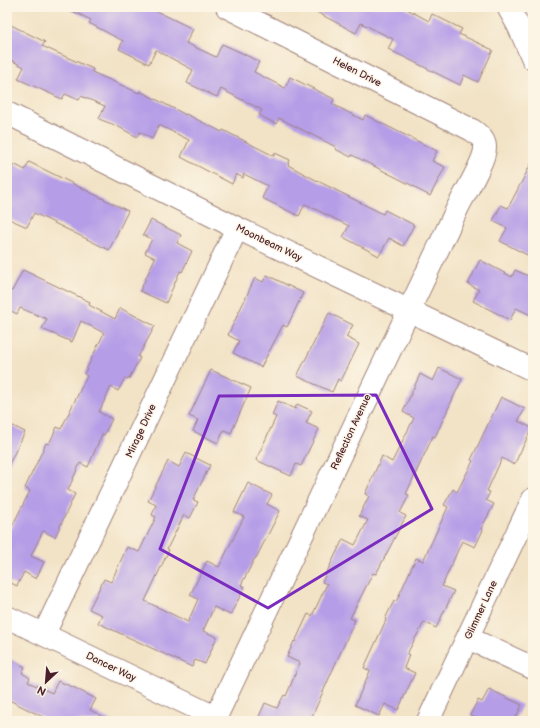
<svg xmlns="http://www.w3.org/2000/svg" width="540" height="728" viewBox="0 0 540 728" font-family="'Balsamiq Sans',sans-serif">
	<rect width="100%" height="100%" fill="#fcf5e5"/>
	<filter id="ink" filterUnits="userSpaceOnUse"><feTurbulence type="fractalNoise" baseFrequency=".025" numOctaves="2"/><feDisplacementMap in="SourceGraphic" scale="8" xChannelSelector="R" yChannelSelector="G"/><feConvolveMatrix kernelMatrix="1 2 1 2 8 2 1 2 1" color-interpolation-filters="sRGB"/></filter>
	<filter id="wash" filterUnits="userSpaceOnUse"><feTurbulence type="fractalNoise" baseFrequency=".012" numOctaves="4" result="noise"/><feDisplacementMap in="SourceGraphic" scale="16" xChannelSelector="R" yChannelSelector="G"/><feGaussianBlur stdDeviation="0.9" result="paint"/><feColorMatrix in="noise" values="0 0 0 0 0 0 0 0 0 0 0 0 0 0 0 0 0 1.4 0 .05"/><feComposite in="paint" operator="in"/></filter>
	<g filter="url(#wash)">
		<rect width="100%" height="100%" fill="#f2e3c6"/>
		<g id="blocks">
			<path fill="#b59de7" d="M64,7H148L193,29L186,43L216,57L222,44L242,53L259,62L254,72L285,88L290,77L334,99L332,104L363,120L365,115L437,151L432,161L445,167L430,196L417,189V188L352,155L351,157L335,149L336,147L279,118L276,124L259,115L262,110L221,89L217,97L187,83L193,70L156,50L149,64L119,49L123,41L89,23L91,20Z
				M307,7H403L429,21L432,14L462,29L459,34L493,50L478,82L464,75L460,85L388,49L393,39L361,23L356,33Z
				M7,23L45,42L42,46L93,69L92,72L139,93L140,91L186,115V114L222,132L223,130L274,156L275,153L290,160L288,165L308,176L383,214L385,210L414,225L403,246L389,238L379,256L343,237L349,226L305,204L299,216L262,198L268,186L244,174L243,178L236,174L232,184L181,157L189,140L159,125L152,139L140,132L137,137L117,126L99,119L105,106L81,96L79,100L65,94L62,99L18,79L24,67L7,58Z
				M533,160V258L500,241L507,228L493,221L501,205L508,208Z
				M29,162L128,211L109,250L34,213L27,227L7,218V178L14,164L25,170Z
				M151,220L181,235L177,243L192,251L182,272L180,271L166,303L140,291L155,258L145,253L152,239L143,235Z
				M480,260L512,277L515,270L533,278V316L516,308L510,320L473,301L479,290L468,284Z
				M23,270L90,302L89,305L115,319L120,308L155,326L138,357L140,358L128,380L125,378L118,391L111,387L99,412L112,419L104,435L102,434L88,467L80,463L68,490L75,494L55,537L43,531L31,556L44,562L36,579L24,572L17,586L7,581V536L30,491L25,488L46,443L49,444L57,427L61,429L87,376L84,374L104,333L81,321L72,342L42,329L47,319L20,308L17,314L7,309V289L12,291Z
				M267,275L303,293L287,327L283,325L261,367L233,353L239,341L228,335L255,278L263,282Z
				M329,313L353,325L346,337L359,344L341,381L338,379L332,392L297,376Z
				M439,368L462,379L435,437L433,436L406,494L409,495L400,513L406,516L376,574L373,573L350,618L355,620L310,721H257L265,703L277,708L284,695L286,696L300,663L287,657L294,641L295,642L308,614L312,616L327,584L322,582L343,539L355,545L368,520L359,516L369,496L365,494L382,456L392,462L414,418L403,412L420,374L433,381Z
				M211,370L251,388L231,433L224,430L218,443L193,431L198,420L189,416Z
				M501,397L525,409L518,421L532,428L514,465L502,458L487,491L490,492L486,500L494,504L481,529L483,530L475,547L462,541L442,586L454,591L436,628L424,622L407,654L409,655L404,668L415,673L398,710L385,704L379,716L355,705L370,671L364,668L386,620L385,619L394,601L396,602L416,558L423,561L448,507L444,505L453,489L457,492L473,461L471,460Z
				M278,401L295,409L297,404L312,411L306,423L319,429L301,466L296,464L291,476L256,460L276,417L272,415Z
				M7,423L25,432L7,468Z
				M186,453L210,465L193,500L198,502L190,518L184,515L167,549L169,550L145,601L188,622L198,599L190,595L207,561L219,567L244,517L234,512L248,483L272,495L267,504L280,511L256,558H255L241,585L245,587L230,615L214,607L203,631L217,637L205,664L195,660L192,667L98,623L102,615L89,609L104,579L111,582L127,547L139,552L156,517L152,515L156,505L148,501L168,461L179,467Z
				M7,657L25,667L22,673L30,678L28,682L52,693L58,681L75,688L96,699L90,710L112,721H51L7,699Z
				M489,689L522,705L514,721H482L470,715L478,700L482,702Z"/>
		</g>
	</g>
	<g filter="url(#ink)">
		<use href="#blocks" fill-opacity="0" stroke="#9e8178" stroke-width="1"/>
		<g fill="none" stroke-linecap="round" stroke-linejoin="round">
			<g stroke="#9e8178" stroke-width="24">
				<path id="minor" d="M508,7L519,27L533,59
					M7,113L237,228L533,370
					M7,617L215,717
					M44,634L237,228
					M468,638L533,668
					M214,721L458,207C464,195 486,159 485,147C485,140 478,134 472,130L227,7
					M428,721L533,499"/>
			</g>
			<use href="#minor" stroke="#fff" stroke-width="22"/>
		</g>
	</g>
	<path fill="none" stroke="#7b2cbf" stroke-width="3" stroke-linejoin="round" d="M376,395L432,509L268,608L160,549L219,396Z"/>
	<g text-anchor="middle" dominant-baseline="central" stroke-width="3" stroke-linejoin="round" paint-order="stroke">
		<g font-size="10" fill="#4a1f2b" stroke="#fcf5e5">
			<text transform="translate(357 72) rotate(27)">Helen Drive</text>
			<text transform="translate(269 243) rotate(26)">Moonbeam Way</text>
			<text transform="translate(141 431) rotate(-65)">Mirage Drive</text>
			<text transform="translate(351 432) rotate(-65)">Reflection Avenue</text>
			<text transform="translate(481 610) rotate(-65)">Glimmer Lane</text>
			<text transform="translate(111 667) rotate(26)">Dancer Way</text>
		</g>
	</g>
	<rect width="540" height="728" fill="none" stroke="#fcf5e5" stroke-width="24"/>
	<g transform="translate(46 682) rotate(206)" stroke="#fcf5e5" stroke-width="3" paint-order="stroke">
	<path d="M0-3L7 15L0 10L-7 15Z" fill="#4a1f2b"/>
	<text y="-6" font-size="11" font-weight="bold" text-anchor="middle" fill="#4a1f2b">N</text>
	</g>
</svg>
